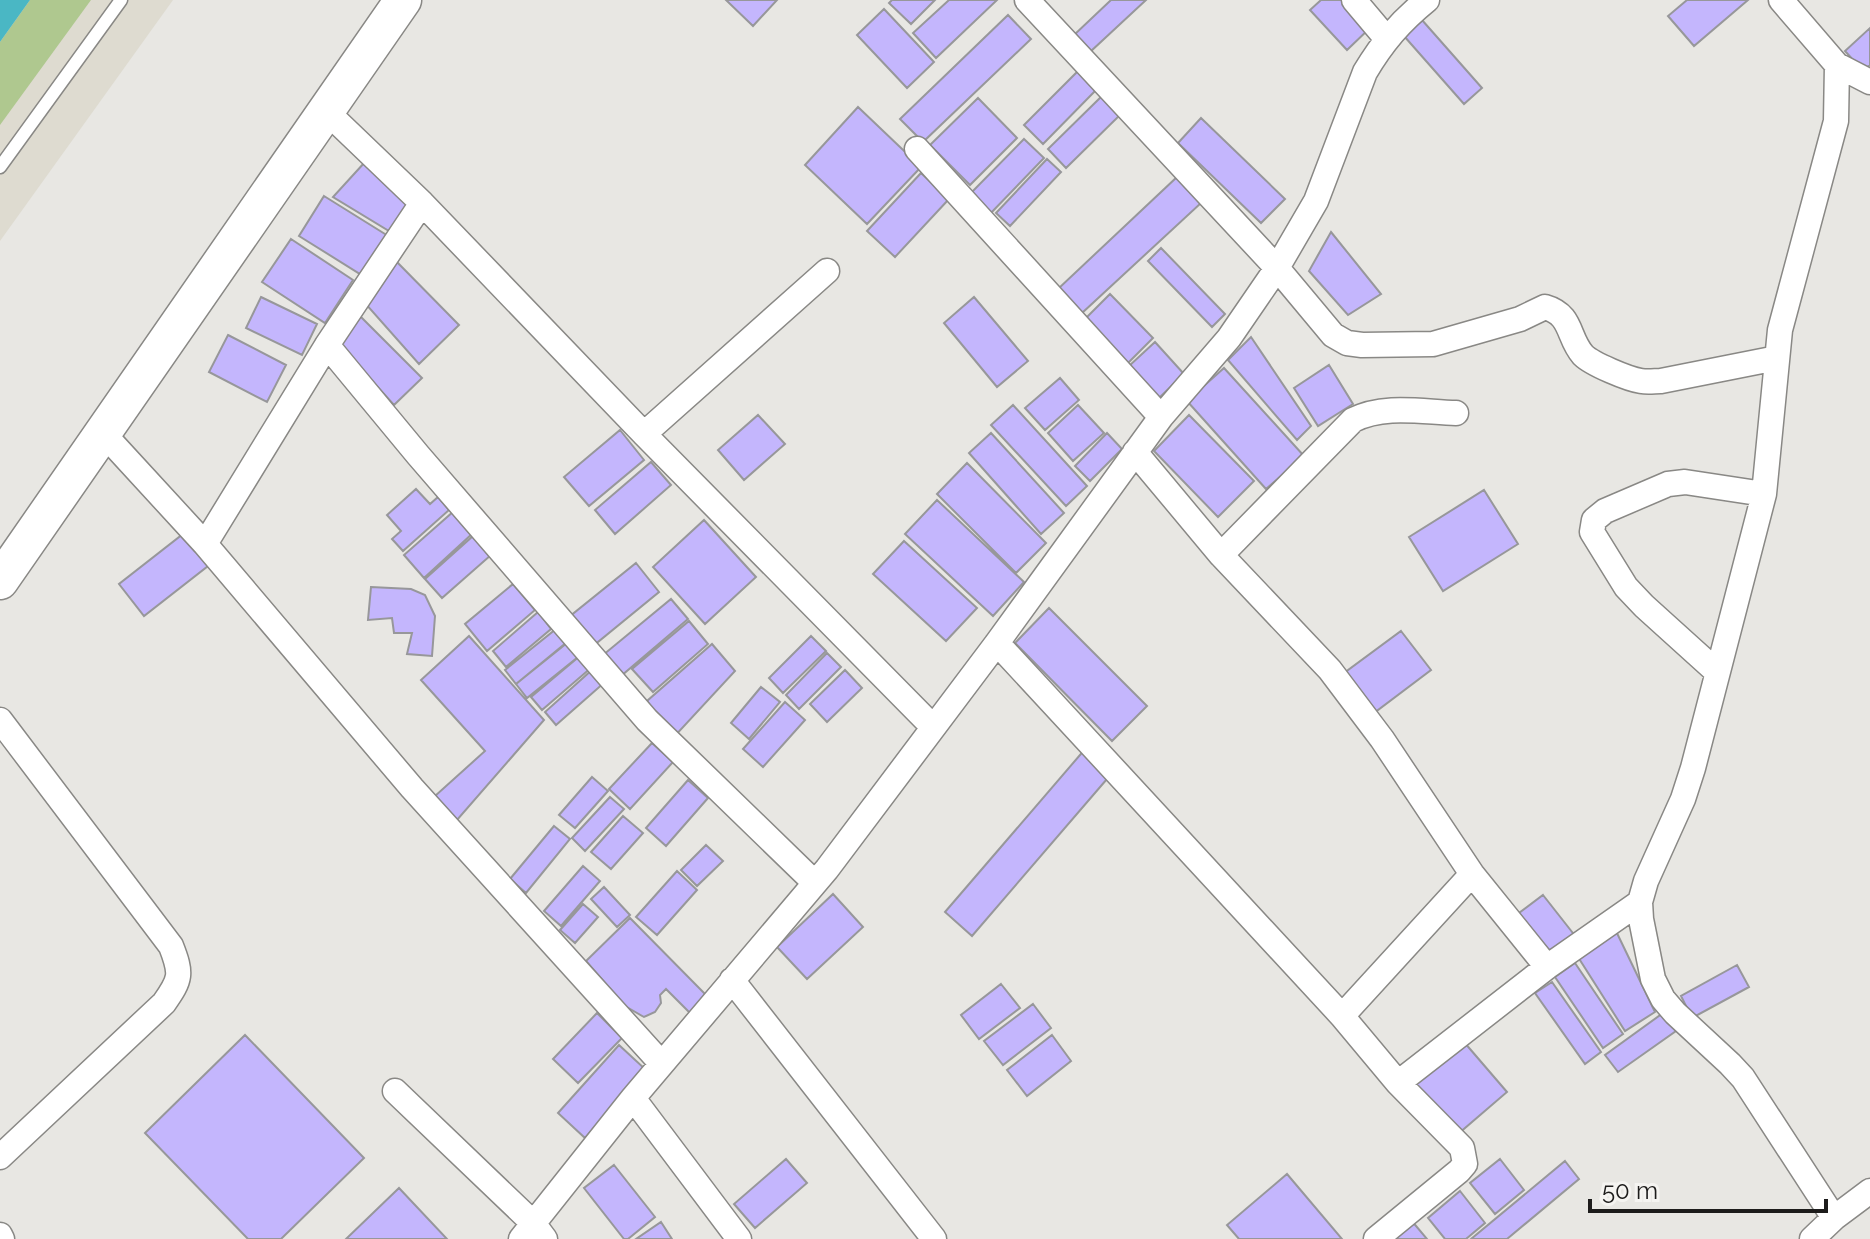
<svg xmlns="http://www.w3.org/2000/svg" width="1870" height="1239" viewBox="0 0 1870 1239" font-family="Raleway,sans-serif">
	<rect width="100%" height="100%" fill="#e8e7e3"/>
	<path fill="#dedbd0" d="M0,0H173L0,241Z"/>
	<path fill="#afc88f" d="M30,0H91L0,125V42Z"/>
	<path fill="#4ab7c4" d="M0,0H30L0,42Z"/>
	<path fill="#c4b6fd" stroke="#97979a" stroke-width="2" d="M726,0H777L753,26Z
		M892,0H935L911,24L889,3Z
		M949,0H997L936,58L913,33Z
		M1111,0H1146L1090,52L1074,35Z
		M1321,0H1346L1371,27L1347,50L1310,10Z
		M1687,0H1748L1694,46L1668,16Z
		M884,9L934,62L907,88L857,35Z
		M1008,15L1031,39L923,142L900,119Z
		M1422,20L1482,88L1464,104L1404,36Z
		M1870,28V65L1863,71L1845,51Z
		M1079,70L1098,88L1043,144L1024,125Z
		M1104,94L1122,113L1066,168L1048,149Z
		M978,98L1017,138L970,185L930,145Z
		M858,107L921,167L867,224L805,165Z
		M1201,118L1285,199L1261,223L1178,143Z
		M1024,139L1044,158L989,215L969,195Z
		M1047,159L1061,172L1010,226L996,213Z
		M365,162L414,207L389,231L333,197Z
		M921,173L949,199L895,257L867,231Z
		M1177,177L1201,203L1082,313L1059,288Z
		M324,196L393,239L368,279L299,236Z
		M1331,232L1381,294L1348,315L1309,271Z
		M291,239L353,280L325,323L262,282Z
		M1161,248L1225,314L1212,327L1148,261Z
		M394,259L459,325L419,364L364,302Z
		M1110,294L1153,338L1125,366L1082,322Z
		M261,297L317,324L302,355L246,328Z
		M974,297L1028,361L997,387L944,323Z
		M358,314L422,378L394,405L336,341Z
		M228,335L286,365L267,402L209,372Z
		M1251,337L1311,426L1297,440L1228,360Z
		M1155,342L1184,374L1159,398L1129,366Z
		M1329,365L1353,404L1318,426L1294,388Z
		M1224,368L1304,456L1266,489L1187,401Z
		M1060,378L1079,400L1045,430L1025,408Z
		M1013,405L1087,486L1066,506L991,425Z
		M1078,405L1104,433L1073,461L1048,433Z
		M758,415L785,444L744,480L718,450Z
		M1189,415L1254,481L1218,517L1154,451Z
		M620,430L644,460L589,506L564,477Z
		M991,433L1064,513L1041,534L969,453Z
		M1107,433L1122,449L1090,481L1075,466Z
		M651,462L671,485L615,534L595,510Z
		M967,463L1046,543L1016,573L937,494Z
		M416,489L430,504L438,497L449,510L403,551L392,539L401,531L387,515Z
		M1484,490L1518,544L1443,591L1409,537Z
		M937,500L1024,582L993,616L905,534Z
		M454,511L473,533L424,578L404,555Z
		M704,520L756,577L705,624L653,567Z
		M183,534L208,566L144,616L119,584Z
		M473,536L491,555L442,598L425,579Z
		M904,541L977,608L946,641L873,574Z
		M636,563L659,592L593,646L569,617Z
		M513,584L535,610L487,651L465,624Z
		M371,587L411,589L425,595L435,616L432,656L407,654L412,633H394L392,618L368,620Z
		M671,599L688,619L621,676L603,655Z
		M1049,608L1147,706L1112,741L1015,643Z
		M538,612L551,629L506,667L493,651Z
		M689,621L708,644L653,692L632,669Z
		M556,629L567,642L516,684L505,670Z
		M1401,631L1431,670L1370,716L1340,676Z
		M469,636L544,720L457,820L435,796L485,751L421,680Z
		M811,636L826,651L783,693L769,678Z
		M567,643L578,657L527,698L516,684Z
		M712,644L735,671L673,738L647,701Z
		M827,653L841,667L799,709L786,695Z
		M581,655L592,667L542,710L531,697Z
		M593,669L605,682L556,725L545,712Z
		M845,670L862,688L827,722L810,704Z
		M761,687L780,702L749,739L731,723Z
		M785,702L805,720L763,767L743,749Z
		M652,743L673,762L630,809L609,789Z
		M1086,748L1113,772L972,936L945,912Z
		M592,777L608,791L575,828L559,815Z
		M688,780L708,798L666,846L646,828Z
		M610,797L624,809L585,851L572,838Z
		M623,816L643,833L611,869L591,852Z
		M554,826L570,839L526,893L510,879Z
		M706,845L723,861L697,886L681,870Z
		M583,866L600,881L561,926L544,911Z
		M677,871L697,890L657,935L636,917Z
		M604,887L630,915L617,927L591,899Z
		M833,894L863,927L807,979L777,947Z
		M1543,895L1576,937L1553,956L1519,913Z
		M583,904L598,917L575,943L560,930Z
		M630,918L708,997L691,1014L666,989L660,995L661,1003L655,1012L644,1017L625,1006L586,961Z
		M1615,929L1655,1012L1625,1031L1578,957Z
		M1575,963L1623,1034L1603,1048L1555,977Z
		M1737,965L1749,987L1692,1018L1681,996Z
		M1552,982L1601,1052L1585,1064L1535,993Z
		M1001,984L1020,1008L979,1039L961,1015Z
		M1033,1004L1051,1028L1003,1065L984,1041Z
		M597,1013L622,1038L578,1083L553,1059Z
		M1663,1013L1676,1031L1618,1072L1605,1055Z
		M245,1035L364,1158L281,1239H248L145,1133Z
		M1052,1035L1071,1061L1027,1096L1007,1070Z
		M1464,1042L1507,1092L1458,1134L1416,1084Z
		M619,1045L646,1070L585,1138L558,1113Z
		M786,1159L807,1183L755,1228L734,1204Z
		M1500,1159L1524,1190L1495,1214L1470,1183Z
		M1565,1161L1579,1179L1507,1239H1471Z
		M614,1165L655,1217L628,1239H624L584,1188Z
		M1287,1174L1342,1239H1239L1227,1225Z
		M399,1188L447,1239H346Z
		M1460,1191L1485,1223L1466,1239H1445L1428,1218Z
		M1411,1220L1427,1239H1389Z
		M661,1222L672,1239H636Z"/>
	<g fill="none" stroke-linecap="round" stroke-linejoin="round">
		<g stroke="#898885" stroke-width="15">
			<path id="lane" d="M0,167L121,0"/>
		</g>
		<g stroke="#898885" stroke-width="27">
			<path id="street" d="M1027,0L1277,268L1333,335L1347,343L1362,345L1433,344L1520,319L1545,307C1573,315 1567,337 1583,355C1592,364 1628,379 1641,381C1648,382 1655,381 1661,381L1777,358
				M1354,0L1386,38
				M1781,0L1837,65L1870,82
				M326,111L422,203L644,434L933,727
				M917,149L1161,417
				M327,345L418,455L647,720L815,883
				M103,433L205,544L412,788L661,1063
				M644,434L827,271
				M1135,452L1221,555L1330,670L1382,739L1472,874L1547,967
				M205,544L327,345L422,203
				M1221,555L1353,420C1384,404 1422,412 1456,413
				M997,643L1342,1016L1398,1083L1462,1148L1465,1164L1459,1171L1376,1239
				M1717,672L1644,606L1626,587L1592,532L1594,520L1605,511L1668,484L1685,482L1764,494
				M0,720L171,946C182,974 181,979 164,1003L0,1157
				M732,980L934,1239
				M1342,1016L1472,874
				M1398,1083L1547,967L1640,902
				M395,1091L533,1223L545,1239
				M633,1098L739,1239
				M1834,1218L1743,1078L1730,1064L1675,1013L1663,999L1653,979L1641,919L1640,902L1646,881L1683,799L1693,768L1764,494L1780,330L1836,121L1837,65
				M0,1235L2,1239
				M521,1239L633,1098L827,869L997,643L1161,417L1229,338L1277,268L1316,201L1365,72C1383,42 1400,22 1427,0
				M1812,1239L1834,1218L1870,1191"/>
		</g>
		<g stroke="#898885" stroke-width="39">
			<path id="secondary" d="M0,581L403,0"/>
		</g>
		<use href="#lane" stroke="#fff" stroke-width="12"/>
		<use href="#street" stroke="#fff" stroke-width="24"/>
		<use href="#secondary" stroke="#fff" stroke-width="36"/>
	</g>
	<path d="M1590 1199v12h236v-12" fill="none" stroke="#1d1c1b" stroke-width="4"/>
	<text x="1602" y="1199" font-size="24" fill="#1d1c1b" stroke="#f5f4f1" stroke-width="6" paint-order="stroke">50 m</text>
</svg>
